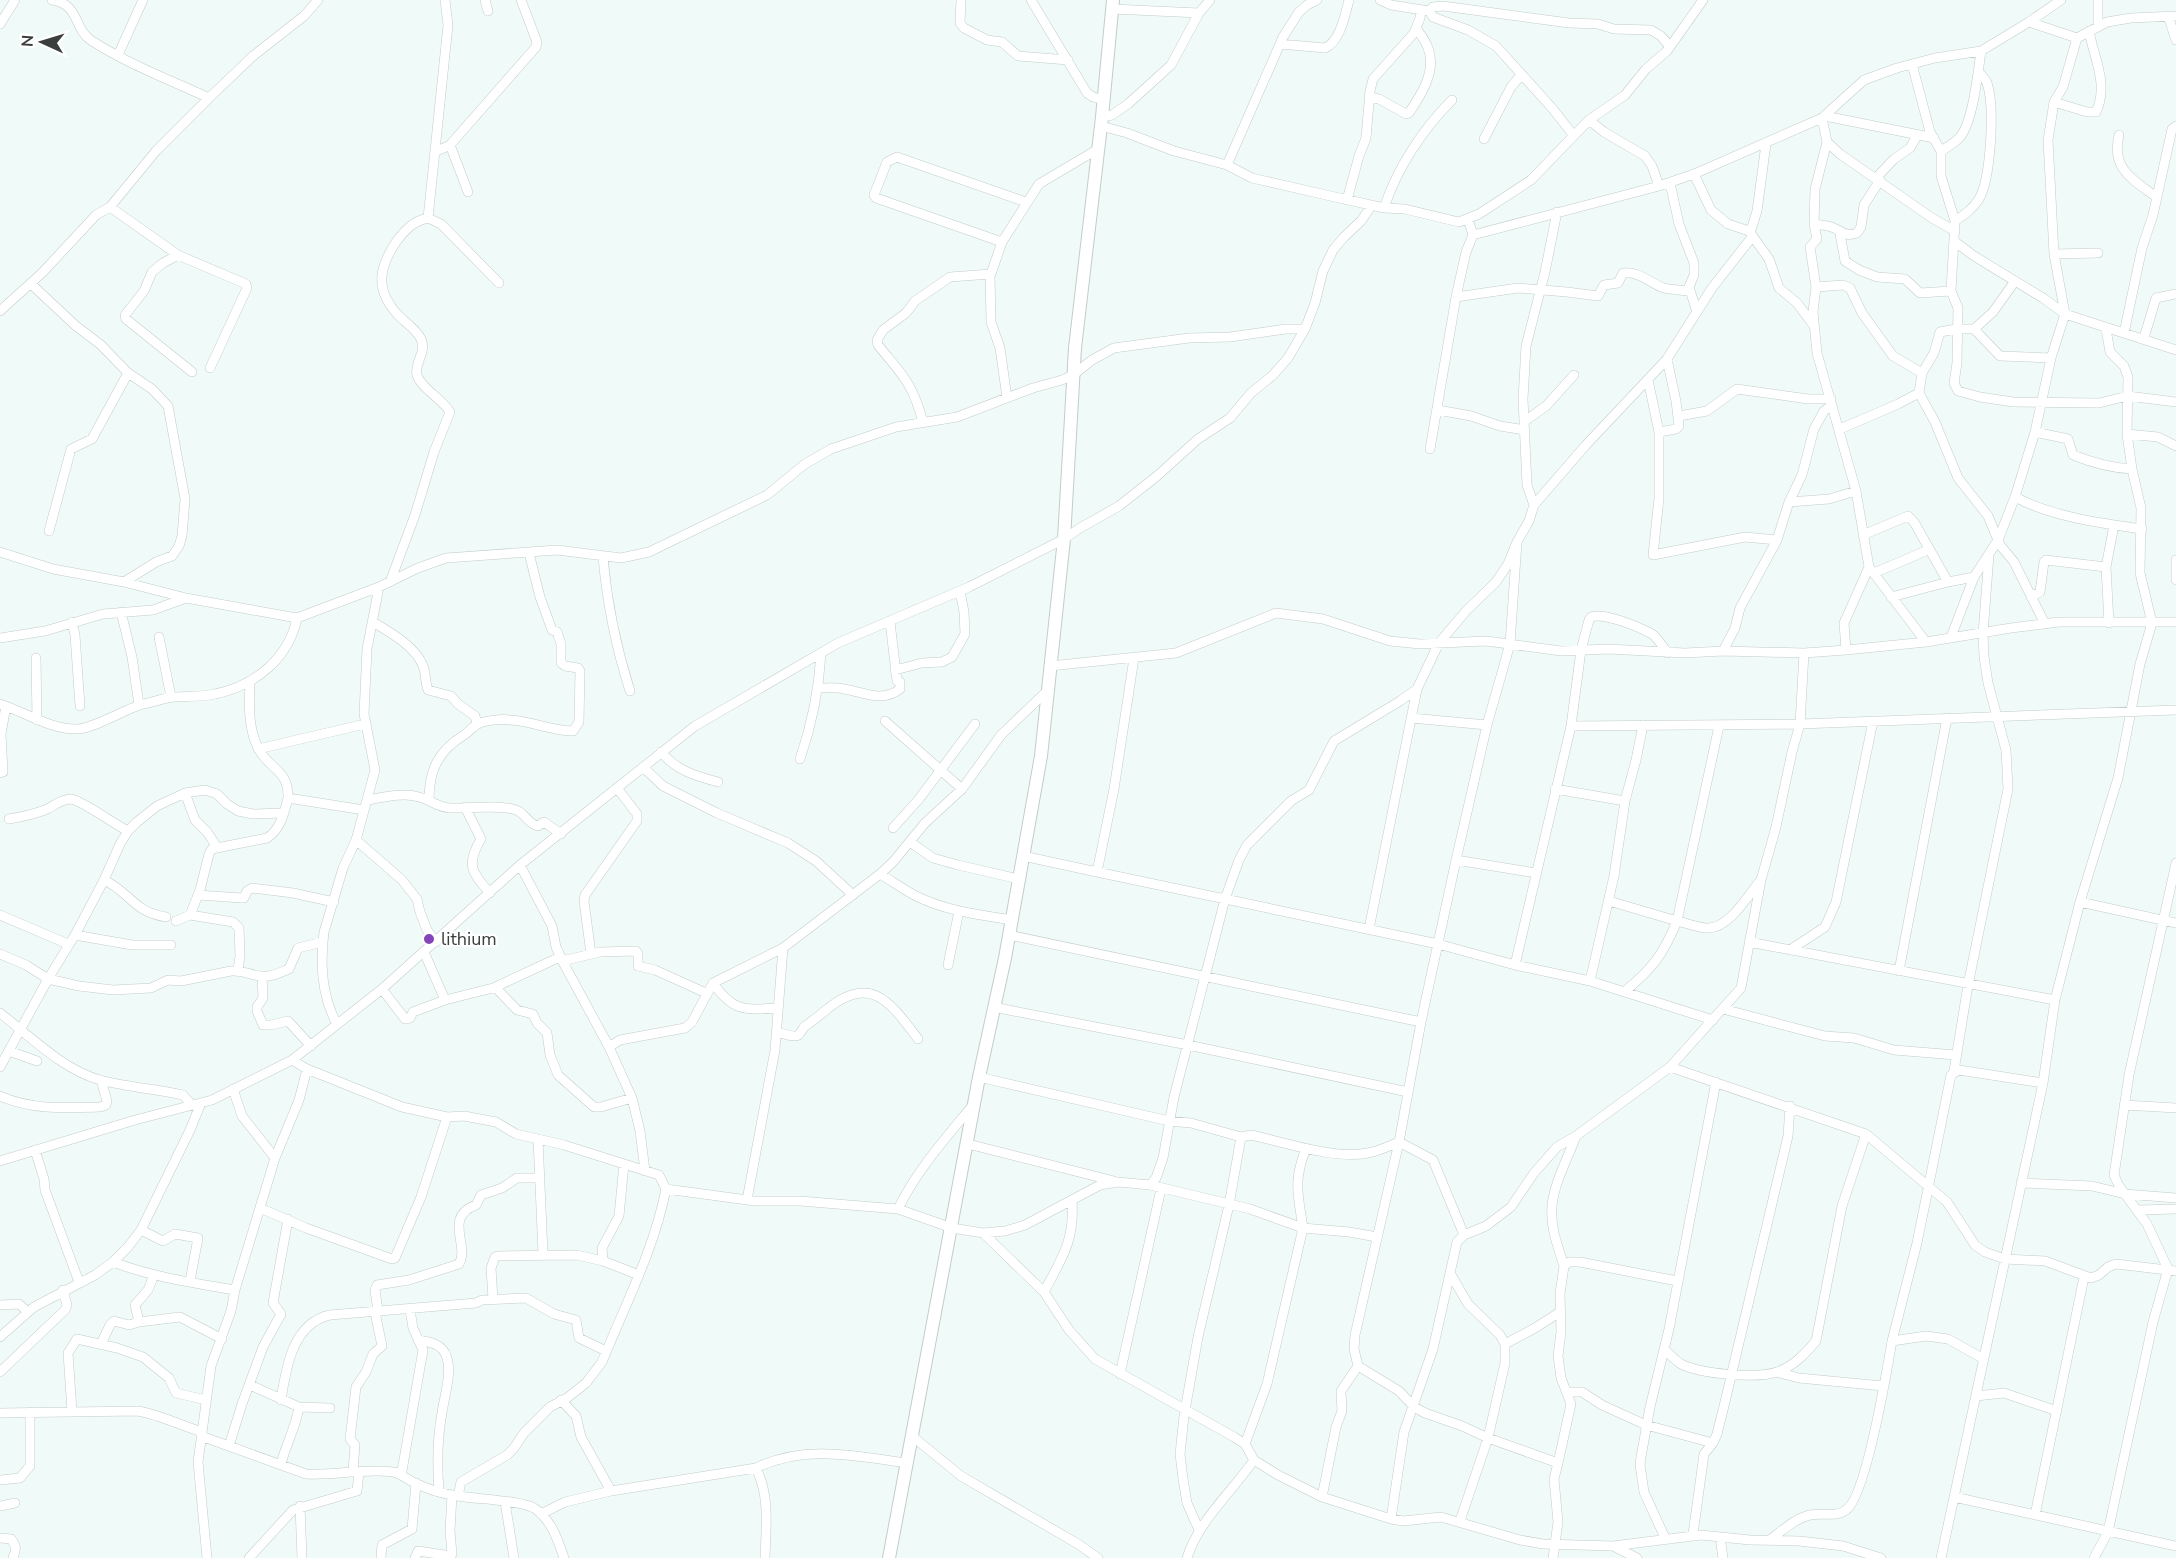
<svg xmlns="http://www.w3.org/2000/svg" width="2176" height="1558" viewBox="0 0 2176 1558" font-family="'Nunito Sans',sans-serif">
	<rect width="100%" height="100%" fill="#f0faf8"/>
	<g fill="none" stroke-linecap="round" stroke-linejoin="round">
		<g stroke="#c3cccb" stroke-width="10">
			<path id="minor" d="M52,0C80,4 73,29 92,41C128,64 170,80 209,98
				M445,0L448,25L428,218L441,224L499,283
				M485,0L488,11
				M961,0L960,23L964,28L987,40L1002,42L1018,56L1068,60
				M1031,0L1087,93L1093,97L1104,100
				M1380,0L1391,5L1429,11L1433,17L1468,30L1496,46L1552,108L1574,136
				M2098,0V26
				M1112,9L1199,13
				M1429,11L1433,7L1443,6L1569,23L1598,24L1614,29L1651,30L1661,36L1670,47
				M2168,16L2176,40
				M2029,22L2061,0
				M0,24L15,0
				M1280,44L1325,48C1340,42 1345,15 1349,0
				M118,55L143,0
				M1912,64L1930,132L1941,151V176L1955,221L1951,291L1958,308L1957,363L1954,383L1958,391L1980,397L2013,402L2099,403L2128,396L2176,402
				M1369,97L1379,99L1406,114L1409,113C1421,95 1437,71 1428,48C1426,41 1420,34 1416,28
				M2054,102L2087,112H2096C2109,85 2094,58 2089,31
				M1825,116L1934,138
				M1102,117L1112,115L1128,104L1171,65L1199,13L1210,0
				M1822,118L1827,142L1840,154L1932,218L1955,231
				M1589,120L1604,132L1645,156L1652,166L1659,186
				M1101,126L1127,133L1174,151L1227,165L1252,178L1326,195L1384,208L1405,209L1459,222L1479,214L1531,180L1589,120L1625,95L1646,69L1667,51L1703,0
				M2119,135C2111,169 2132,179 2155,196
				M1484,139L1511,87L1521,75
				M1827,142L1815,189L1814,224L1817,239L1810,247L1816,287L1813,312L1817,353L1856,491L1869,567L1926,642
				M450,145L468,192
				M1941,151C1947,147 1955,143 1960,137C1973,122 1978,72 1981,51
				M435,152L450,145L536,47L537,42L521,0
				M1227,165L1283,37L1299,12L1307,5L1317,0
				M1694,174L1711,210L1728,224L1749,231L1769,259L1779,288L1797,303L1814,326
				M1876,178L1894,159L1910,148L1917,136
				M1670,183L1679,224L1694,263V275L1689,287L1697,312
				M1347,200L1359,156L1366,138L1370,91L1373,79L1414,33L1420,18L1421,10
				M110,207L178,255L246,284L247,288L210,368
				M1384,208C1397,168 1423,129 1452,100
				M1955,221C1964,215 1973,209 1979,199C1991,178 1995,106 1987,83C1985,78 1981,75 1978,71
				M1814,224C1820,225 1828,225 1834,228C1843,232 1846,237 1857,233L1861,227L1864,205L1880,180
				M1749,231L1751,230L1757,211L1766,144
				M1840,234L1845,261L1859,270L1877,277L1905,279L1920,293L1951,291
				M1473,235L1659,186L1694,174L1822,118L1864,80L1897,68L1935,58L1981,51L2029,22L2077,38L2107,22L2131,18L2176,16
				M1954,241L1974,256L2043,298L2065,314L2176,350
				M1002,242L876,198L874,195L887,162L897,157L1026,202
				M2054,254L2098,253
				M178,255L163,263L152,272L144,291L125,315L126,319L192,372
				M990,275L991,322L1000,348L1007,398
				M31,284L76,326L101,345L128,373L92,439L71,449L49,531
				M1816,287L1843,285L1850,288L1862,313L1893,356L1922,373
				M1456,297L1518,288L1567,292L1598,296L1604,285L1618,283L1623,273C1639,271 1650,283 1664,288C1672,290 1682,290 1689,291
				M0,311L42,273L96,215L110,207L156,151L209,98L253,56L304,16L318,0
				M1974,329L2000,356L2051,358
				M2124,333L2142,248L2153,215L2172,129L2176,126
				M2144,338L2156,298L2176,294
				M1648,380L1659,432V498L1653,555L1745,537L1777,540
				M1919,393L1935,422L1958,478L1988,516L2000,545L2014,562L2045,624
				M1438,410L1471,416L1500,426L1525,430
				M1679,416L1707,411L1737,389L1808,399H1831
				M1525,421L1546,406L1574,375
				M923,422C912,382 903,376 878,345L877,340L883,330L906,313L915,301L950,277L991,274L1002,242L1039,184L1098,149
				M1840,429L1898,404L1919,393L1922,373L1934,353L1940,332L1956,329H1974L1993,312L2015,281
				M1659,432L1676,429L1679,426L1676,401L1667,359
				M2035,432L2068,439L2073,455C2093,463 2110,468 2132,469
				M2127,434L2158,437L2176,446
				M1430,449L1456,297L1466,252L1473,235L1468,219
				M2015,497C2053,517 2100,523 2142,529
				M1789,502L1829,499L1856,491
				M1534,505L1527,485L1523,399L1526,346L1545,272L1557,212
				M1863,535L1908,516L1914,522L1948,582
				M0,552L53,569L124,582L186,598L297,618
				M603,557C607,603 616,647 630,691
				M2176,560V580
				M1874,573L1928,550
				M124,582L156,562L172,556L179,546L182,536L185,499L168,406L152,389L128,373
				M390,582L415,515L434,452L450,412C443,400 420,387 417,375C414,362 427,353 421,339C416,329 407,324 399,316C375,291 378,269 396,242C405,230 413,221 428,218
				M1891,597L1948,582L1974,577
				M2031,597L2040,592L2044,562L2046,560L2106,567
				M121,612L132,657L139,705
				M72,622L75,635L80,706
				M373,622C390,632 416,647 423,666C426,673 425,682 428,690L451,696L458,704L475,716L477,724
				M2109,623L2106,567L2114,525
				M159,637L171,697
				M1951,637L1974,577L1998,540L2015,497L2035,432L2051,358L2065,314L2054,254L2048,140L2054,102L2063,87L2077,38
				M0,638L45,631L103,614L153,610L186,598
				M1846,650L1844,623L1869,567
				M1723,651L1735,628L1740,608L1777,540L1789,502L1802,475L1814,429L1824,411L1832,405
				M36,658L37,720
				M1050,666L1176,653L1276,613L1323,619L1390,641L1420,644L1486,641L1561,651L1608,649L1685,653L1723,651L1804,653L1846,650L1926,642L2011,628L2059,622H2176
				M895,670L922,663L942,662L952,657L965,634L964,612L960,591
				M250,683C249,704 248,728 258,748C268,769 289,769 288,798L364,810
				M819,688C827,688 836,687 844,689C863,692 882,703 900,689V682L897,681L890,622
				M0,704C25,712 51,730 78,729C95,728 125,709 143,704C153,702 164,698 174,697C187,696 202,697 215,694C255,686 289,658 297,618L379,587L418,568L446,558L557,550L621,558L649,552L767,495L805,464L831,449L896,427L957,417L1033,388L1062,380L1073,375L1092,360L1114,348L1189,338L1230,337L1286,329H1305
				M1411,718L1487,725
				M885,721L962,789
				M1571,726L1800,724L2176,710
				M258,749L365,724
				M661,752C677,771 696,776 718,782
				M800,759C812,724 819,690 821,653
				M643,767L663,786L717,813L788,843L816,861L853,895
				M0,773L3,772L1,734L6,706
				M1555,789L1625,801L1614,876L1590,981
				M185,793L195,820L207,832L217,847
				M368,800C384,797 404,792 419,797C431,800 437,807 450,808C469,809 498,804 516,810C525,813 528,824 538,826L544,822L561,834
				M429,800C429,770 438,751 464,735C469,732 473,726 478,724C486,720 502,719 510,720C532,721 552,731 573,731L579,722L580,671L578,668L565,666L561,663V644L557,632L552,630L540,597L529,553
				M1625,801L1636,760L1643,725
				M465,807L481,839C466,864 471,872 490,893
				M9,819C21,817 34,814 45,810C54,806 61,799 71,799C81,800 116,825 128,831
				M893,828L919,799L975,724
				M356,840L402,880L417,899L420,912L427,930L436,942
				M910,842L933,858L958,865L1019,879
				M1023,856L1097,872L1114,789L1134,658
				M1456,860L1536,873
				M520,865L552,926L556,947L564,964L609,1047
				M1097,872L1438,944L1515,965L1590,981L1713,1020
				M880,874C892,881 904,890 916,896C946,911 980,915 1012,920
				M104,880C130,892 133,912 166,917
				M198,895L242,898H244L247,891L252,888L293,893L334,902
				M1609,901L1677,921L1719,726
				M2080,902L2176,923
				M0,915L68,944
				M190,915L233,922L239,928L240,956L238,970
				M176,921L190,915L200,890L209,854L212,849L267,838C281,829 284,813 288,798
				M1369,929L1417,689
				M75,935L132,945H171
				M1009,935L1421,1022
				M1749,942L2055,1000
				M1790,950L1825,927L1836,902L1873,721
				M424,952L445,1000
				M0,954L26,965L48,979L79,986L113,990L151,988L168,980L181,981L231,971C242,970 250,975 261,976C270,978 281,972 289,969L298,948L323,942
				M591,954L584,901L585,895L637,821V814L617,788
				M562,961L600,952L636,951L638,954V966L655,970L706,993
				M948,965L959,911
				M1515,965L1571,726L1581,650L1589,620L1591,617C1604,612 1639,627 1652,634C1658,638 1663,647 1667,653
				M1899,971L1947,718
				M262,976L263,998L257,1007V1011L263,1025H271L288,1021L311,1046
				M713,983C733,1012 745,1010 777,1008
				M493,988L560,957
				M382,989L405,1019L410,1018L413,1012L445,1000L493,988L497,989L517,1010L533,1014L537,1023L547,1033L550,1055L558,1075L594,1107H601L632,1098
				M1624,992C1653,968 1663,955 1677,921C1686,923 1696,927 1706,928C1728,930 1747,897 1759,882
				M993,1007L1188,1045L1408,1092
				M1723,1009L1825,1036L1854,1038L1894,1050L1956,1055
				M0,1013C31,1037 62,1069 100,1080C126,1087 157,1089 183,1095L192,1105
				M337,1024C322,997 320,963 324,932L343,868L356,840L375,770L364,714L367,649L379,587
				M776,1032C781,1033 794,1038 799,1035C799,1034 804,1028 804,1027C811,1022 819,1016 826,1010C871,973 890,1002 918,1039
				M9,1051L37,1061
				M292,1060L307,1069L402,1107L447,1117L464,1116L496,1122L516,1134L564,1145L659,1175L666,1189L755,1201H800L898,1209L952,1228L983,1233L1005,1231L1025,1225L1100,1185L1118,1182L1150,1185L1156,1178L1163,1158L1174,1097L1225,899L1239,860L1247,845L1291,801L1309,790L1334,741L1400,701L1417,689L1439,643L1466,611L1496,582L1508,564L1517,542
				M0,1067L48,979L75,935L104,880L120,844L128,831L137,822L157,806L185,793L205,790L217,794L227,804L238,811L253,814L283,813
				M1670,1067L1866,1134L1947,1202L1975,1245L1985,1252L2005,1259L2045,1261L2091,1278L2099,1275L2108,1267L2116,1264L2176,1271
				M1954,1071L1968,985L2008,789L2006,750L1988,683L1984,657L1983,634L1989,555
				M979,1077L1169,1121L1191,1123L1241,1137
				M233,1089L242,1116L275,1158
				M0,1096C32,1110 66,1108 100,1107L106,1105L107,1101L101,1080
				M2124,1105L2176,1108
				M538,1139L543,1254
				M968,1144L1114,1181
				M35,1150L44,1179L45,1190L79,1282
				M0,1161L135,1120L212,1100L292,1060L382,989L520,865L695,726L838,643L969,587L1064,539L1080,528L1119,506L1157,476L1198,439L1230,418L1251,393L1273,375L1288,358L1305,329L1315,303L1323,271L1333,250L1344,237L1361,221L1372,205
				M645,1171L640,1131L632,1098L609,1047L620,1040L685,1028L692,1022L713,983L783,948L880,874L893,862L925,823L962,789L1001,735L1048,690
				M2021,1183L2092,1186L2125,1194L2176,1198
				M1150,1185L1250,1209L1303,1228C1298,1194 1293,1182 1306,1148
				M747,1200L775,1050L783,948
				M260,1208L306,1228L392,1259L395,1258L421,1197L447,1117
				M898,1209C917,1170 945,1139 973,1105
				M2138,1210L2176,1209
				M141,1230L163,1241L175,1234L198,1238L190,1281
				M983,1233L1044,1292L1069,1330L1095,1359L1234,1437L1245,1444L1254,1460
				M603,1261L602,1248L619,1216L624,1164
				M113,1262C152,1277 194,1283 235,1290
				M1564,1266C1558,1247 1550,1227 1552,1206C1554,1183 1568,1158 1576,1136
				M1450,1273L1468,1304L1500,1335L1505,1344V1363L1488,1438L1460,1521
				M1044,1292C1062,1258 1075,1240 1072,1200
				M493,1299L491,1268L495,1257L498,1256L577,1255L603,1261L639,1275
				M0,1305L19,1304L28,1312
				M378,1311L375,1290L377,1285L409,1280L459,1264C470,1246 443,1217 476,1205L481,1195L502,1188L517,1178H540
				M139,1322L135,1305L148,1290L154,1275
				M0,1337L34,1307L95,1275L113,1262L128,1247L141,1230L190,1130L201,1103
				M418,1340C431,1342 443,1344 447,1358C452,1374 444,1397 442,1413C437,1439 437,1465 439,1492
				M1892,1341L1917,1243L1951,1075L1959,1070L2043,1083
				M101,1344L110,1325L114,1321L129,1325L139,1322L180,1317L222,1339
				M1505,1344L1535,1328L1560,1312
				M1664,1349C1669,1354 1675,1360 1681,1364C1701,1374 1756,1379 1777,1372C1794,1366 1805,1354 1816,1341L1842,1206L1866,1134
				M1358,1366L1354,1349L1355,1335L1399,1142L1421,1022L1456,860L1487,725L1510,644L1517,542L1529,521L1534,505L1585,446L1667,359L1712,288L1752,237
				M0,1372L65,1310L67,1305L63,1290
				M1776,1372L1799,1378L1883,1386
				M1120,1374L1161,1189
				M250,1385L299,1407L330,1408
				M1568,1392H1582L1602,1405L1646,1425L1713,1443
				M1976,1396L2004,1393L2057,1411
				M281,1400C286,1367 293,1323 330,1315L476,1303L482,1300L526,1298L554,1314L576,1320L579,1338L606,1351
				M561,1400L576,1416L581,1437L611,1491
				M72,1411L68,1353L77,1339L117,1348L143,1357L169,1378L176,1393L206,1400
				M0,1413L138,1411C160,1415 180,1425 202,1432
				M201,1436L306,1474C335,1476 364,1468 393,1472C400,1473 407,1479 413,1482C425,1488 439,1493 452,1495C471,1499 520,1500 534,1508C551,1519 558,1540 564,1558
				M912,1436L961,1476L1078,1544L1098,1558
				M1245,1444L1267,1384L1303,1228L1349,1232L1377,1237
				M229,1446L242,1404L263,1347L281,1314L273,1303L288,1219
				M1558,1463L1571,1404L1561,1378L1558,1356L1561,1332L1560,1294L1564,1266L1569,1262H1580L1677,1281
				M281,1464C286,1444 296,1427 299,1407
				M756,1468C770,1496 766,1527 765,1558
				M353,1471L355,1445L350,1439L356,1387L366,1372L373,1354L382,1346L375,1312
				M396,1473L402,1471L423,1350L413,1328L410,1310
				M0,1480L20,1478L30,1466V1412
				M458,1496L461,1482L507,1455L514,1448L524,1433L550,1407L567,1398L586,1383L602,1362C625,1305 654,1250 666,1189
				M1322,1497L1391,1519L1403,1521L1441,1517L1520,1540L1543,1544L1613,1546L1701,1535L1750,1540L1799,1541L1843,1546L1881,1558
				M1954,1497L2176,1546
				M505,1502L514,1558
				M0,1506L15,1503
				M300,1506L302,1558
				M541,1514L565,1502L611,1491L756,1468C805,1444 855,1456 907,1463
				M2035,1515L2084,1277
				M1391,1519L1404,1432L1433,1349L1457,1242L1464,1235L1486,1226L1511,1207L1534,1173L1557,1147L1576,1136L1670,1067L1741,988L1761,880L1776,827L1792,752L1800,724L1804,653
				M1199,1530L1187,1503L1183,1479L1180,1454L1184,1416L1198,1337L1229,1205L1241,1137L1251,1135C1283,1142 1336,1160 1368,1153C1379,1151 1389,1146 1399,1142L1433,1160L1464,1235
				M1693,1534L1704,1454L1713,1443L1717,1434L1724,1406L1788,1136L1790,1106
				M1720,1537L1723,1558
				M0,1538L11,1539C17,1546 16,1550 13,1558
				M1771,1539C1783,1530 1796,1518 1810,1515C1823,1512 1835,1518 1846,1510C1866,1497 1887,1370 1892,1341L1926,1336L1948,1339L1984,1359
				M1666,1540L1644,1492L1640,1465L1641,1457L1650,1407L1669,1329L1716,1082
				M1613,1546L1637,1558
				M207,1558L198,1462L211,1366L231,1311L235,1290L275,1158L299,1100L307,1069
				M249,1558L293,1510L357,1491L359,1472
				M381,1558L382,1545L412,1529L416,1483
				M415,1558L418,1551L451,1556L452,1554L450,1531L452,1495
				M1187,1558C1199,1520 1231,1493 1254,1460L1278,1475L1322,1497L1336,1427L1342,1411L1341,1391L1358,1366L1399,1391L1414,1407L1425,1413L1462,1426L1488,1438L1558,1463L1554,1479L1558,1522L1553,1558
				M1941,1558L2043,1083L2055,1000L2080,902L2118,778L2140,664L2152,623L2140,573L2141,508L2132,469L2127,434L2128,377L2124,366L2110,352L2106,329
				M2094,1558L2108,1532L2153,1322L2168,1269L2147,1224L2119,1186L2114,1175L2129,1075L2176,863"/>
		</g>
		<g stroke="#c3cccb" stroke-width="14">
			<path id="tertiary" d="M889,1558L979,1077L1005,958L1041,756L1064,539L1075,348L1102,117L1113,0"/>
		</g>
		<use href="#minor" stroke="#fff" stroke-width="9"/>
		<use href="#tertiary" stroke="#fff" stroke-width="12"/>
	</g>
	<circle fill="#8544b9" stroke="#fff" stroke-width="2" cx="429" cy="939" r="6"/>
	<g text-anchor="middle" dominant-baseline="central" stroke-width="4.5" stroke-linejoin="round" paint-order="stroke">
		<g font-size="18" fill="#3a3e3d" stroke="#fff" text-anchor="start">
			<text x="441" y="939">lithium</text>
		</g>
	</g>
	<g transform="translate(42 42) rotate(274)" stroke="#ffffff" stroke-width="4.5" paint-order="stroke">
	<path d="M0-4.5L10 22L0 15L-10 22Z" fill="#3a3e3d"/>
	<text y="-9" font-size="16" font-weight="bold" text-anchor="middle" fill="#3a3e3d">N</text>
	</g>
</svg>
